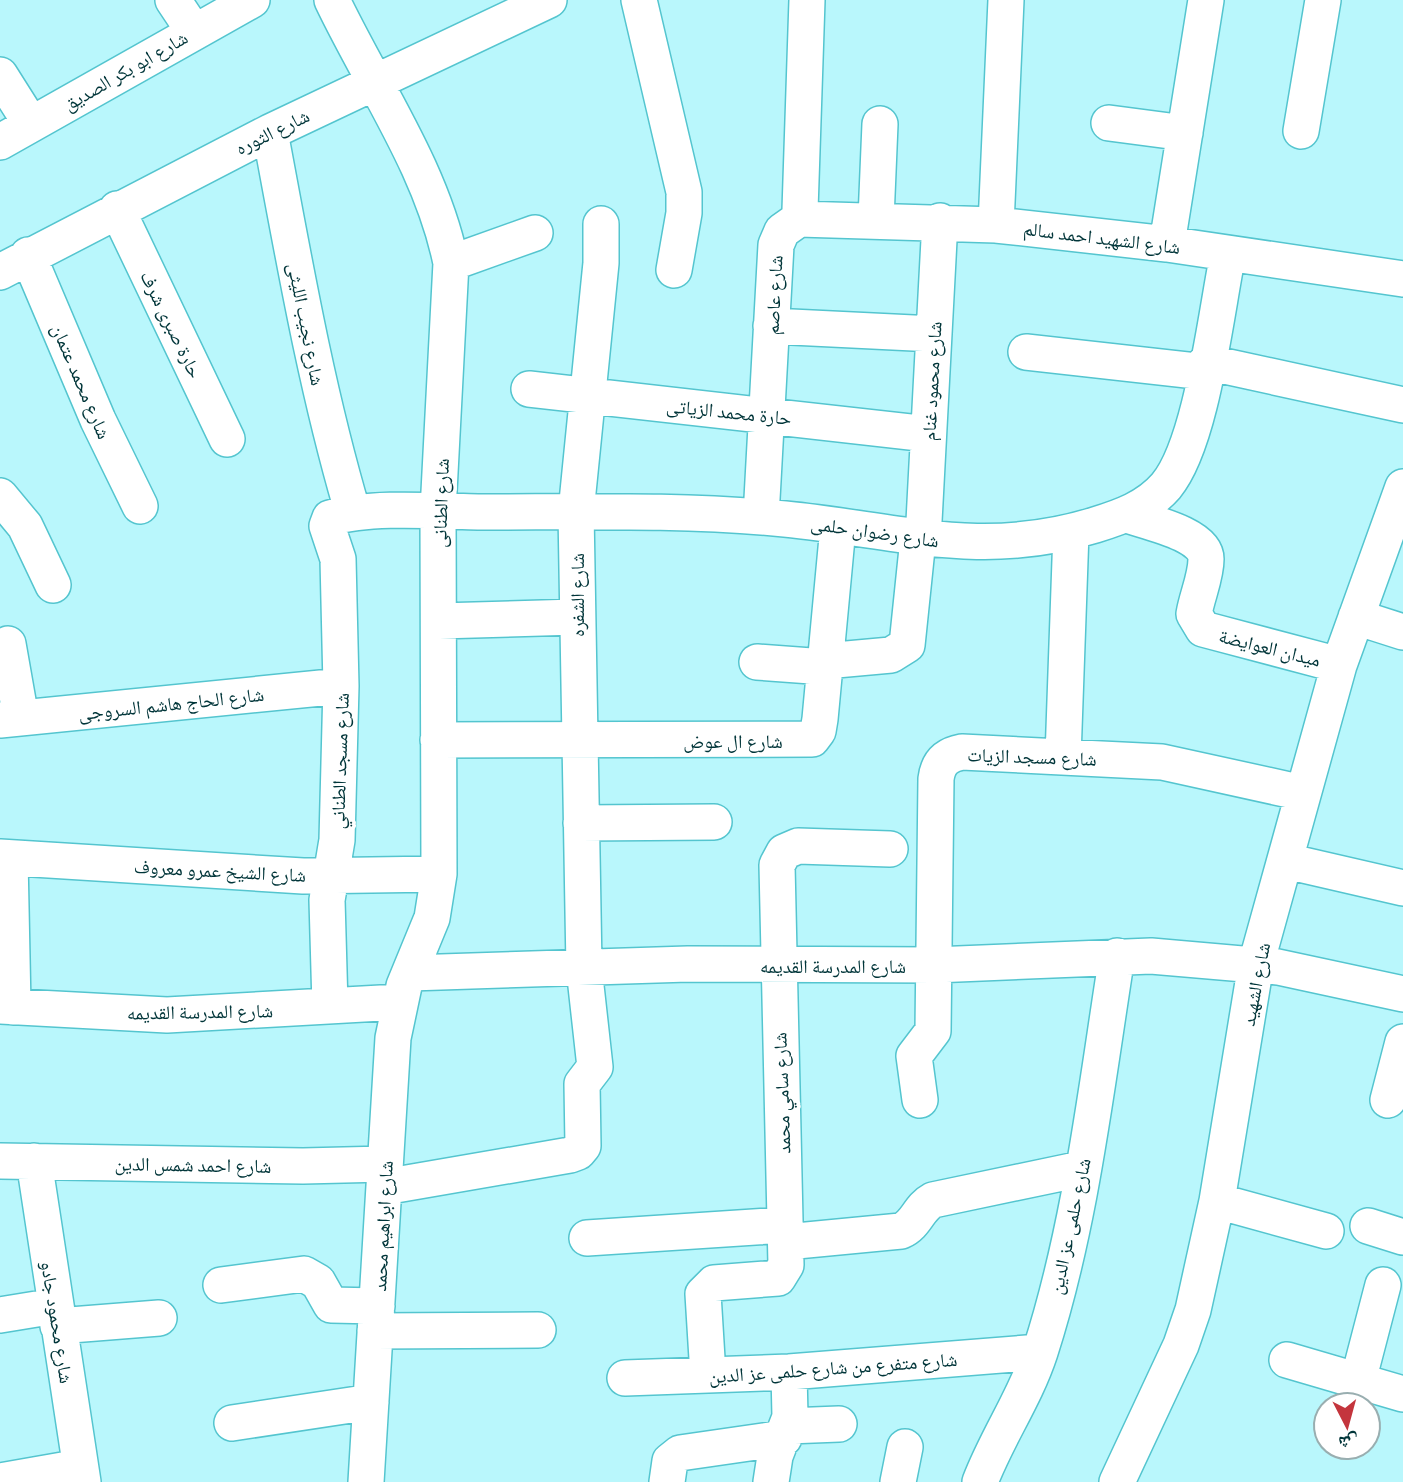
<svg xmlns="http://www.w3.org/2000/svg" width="1403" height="1482" viewBox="0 0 1403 1482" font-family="'Titillium Web','Noto Naskh Arabic',sans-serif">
	<rect width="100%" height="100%" fill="#b9f7fc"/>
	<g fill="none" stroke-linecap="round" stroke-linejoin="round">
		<g stroke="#54c5cf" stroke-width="38">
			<path id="street" d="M173,0L193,30
				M332,0C373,86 432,169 451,263L438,511L439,874L432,918L404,986L393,1038L366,1482
				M639,0L684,192V213L674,270
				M0,75L31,124
				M1109,123L1185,133
				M1301,131L1323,0
				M270,132C294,260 316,388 353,513
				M0,142L252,0
				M117,209L227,439
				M799,219L996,225L1167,244L1403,279
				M876,219L880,124
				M996,225L1006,0
				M1167,244L1206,0
				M28,255L98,420L140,506
				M451,263L535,233
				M0,272L270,132L549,0
				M771,326L934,334
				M1026,352L1205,372
				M1206,362L1403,405
				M529,389L928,434
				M0,496L25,526L53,585
				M1127,515C1147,522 1206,534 1206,559C1206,577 1197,596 1194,614L1203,629L1339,665
				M761,517L776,245L782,231L799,219L800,210L807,0
				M923,540L940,221
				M1356,617L1403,632
				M439,621L576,617
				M8,644L21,718
				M825,661L891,655L907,645L918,539
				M757,662L825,667
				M0,720L341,686
				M438,740L812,739L818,731L820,719L838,527
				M1063,757L1071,532
				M581,823L714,822
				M0,857L303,876L439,874
				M10,858L13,1007
				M1286,861L1403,888
				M410,973L688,964L934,965L1151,956L1278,967L1403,994
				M0,1006L167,1015L399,1002
				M330,1006L327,900L337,840L341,686L338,559L327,526L330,518C370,506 436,511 478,512C580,512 684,509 785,519C898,530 981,560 1095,525C1121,517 1147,508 1166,486C1202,443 1216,312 1228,254
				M920,1100L914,1056L933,1031L936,779C938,763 946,755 962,752L1162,762L1303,793
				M1388,1100L1403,1042
				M0,1161L303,1166L385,1164
				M34,1161L83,1482
				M384,1187L570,1155L578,1152L583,1146L582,1084L595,1067L584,968L576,512L601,263V224
				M1217,1201L1326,1231
				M1368,1226L1403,1237
				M587,1238L785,1225
				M786,1242L901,1231C917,1224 918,1208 933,1200L1081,1169
				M221,1285L304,1274L318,1282L331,1305L377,1306
				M0,1315L55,1306
				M58,1326L159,1318
				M375,1331L538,1330
				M1287,1360L1403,1394
				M708,1375L703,1294L714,1283L778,1278L786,1265L777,865L784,852L798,846L890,849
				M625,1378L789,1372L1040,1352
				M1358,1381L1383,1285
				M232,1423L371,1402
				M788,1426L839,1424
				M0,1481L80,1467
				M667,1482L670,1461L680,1453L784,1438
				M771,1482L775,1456L790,1417L789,1372
				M898,1482L905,1447
				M980,1482C997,1437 1025,1398 1040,1352C1081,1225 1096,1088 1117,956
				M1117,1482L1181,1345L1193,1310L1217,1201L1256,964L1339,665L1403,487"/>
		</g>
		<use href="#street" stroke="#fff" stroke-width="35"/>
	</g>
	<g text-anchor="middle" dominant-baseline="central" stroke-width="7" stroke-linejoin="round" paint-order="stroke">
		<g font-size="19" fill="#003539" stroke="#fff">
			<text transform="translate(125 70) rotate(-30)">شارع ابو بكر الصديق</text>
			<text transform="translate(272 131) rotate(-26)">شارع الثوره</text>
			<text transform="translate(1102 237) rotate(7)">شارع الشهيد احمد سالم</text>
			<text transform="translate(773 295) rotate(-87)">شارع عاصم</text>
			<text transform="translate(172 324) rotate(64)">حارة صبرى شرف</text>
			<text transform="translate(307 324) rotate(79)">شارع نجيب الليثى</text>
			<text transform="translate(82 381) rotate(67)">شارع محمد عتمان</text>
			<text transform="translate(931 381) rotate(-87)">شارع محمود غنام</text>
			<text transform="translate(729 411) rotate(6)">حارة محمد الزياتى</text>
			<text transform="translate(440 503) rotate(-88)">شارع الطنانى</text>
			<text transform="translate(875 531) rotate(8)">شارع رضوان حلمى</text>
			<text transform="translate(576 595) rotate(-90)">شارع الشفره</text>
			<text transform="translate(1270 647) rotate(14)">ميدان العوايضة</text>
			<text transform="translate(171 703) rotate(-6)">شارع الحاج هاشم السروجى</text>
			<text x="733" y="740">شارع ال عوض</text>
			<text transform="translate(1032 756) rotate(2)">شارع مسجد الزيات</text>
			<text transform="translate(339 761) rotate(-88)">شارع مسجد الطناني</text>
			<text transform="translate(220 870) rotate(3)">شارع الشيخ عمرو معروف</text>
			<text x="833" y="965">شارع المدرسة القديمه</text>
			<text transform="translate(1255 984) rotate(-79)">شارع الشهيد</text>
			<text transform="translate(200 1011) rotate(-1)">شارع المدرسة القديمه</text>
			<text transform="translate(781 1093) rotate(-92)">شارع سامي محمد</text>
			<text transform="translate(193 1164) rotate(1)">شارع احمد شمس الدين</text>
			<text transform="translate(382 1226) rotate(-87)">شارع ابراهيم محمد</text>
			<text transform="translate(1069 1226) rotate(-78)">شارع حلمى عز الدين</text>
			<text transform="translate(58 1322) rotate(81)">شارع محمود جادو</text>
			<text transform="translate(833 1367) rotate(-4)">شارع متفرع من شارع حلمى عز الدين</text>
		</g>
	</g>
	<g transform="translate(1347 1426) rotate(174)"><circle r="33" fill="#ffffff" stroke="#99aeb0" stroke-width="2"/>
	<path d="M0-5L12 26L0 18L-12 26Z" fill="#c4353d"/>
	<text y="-10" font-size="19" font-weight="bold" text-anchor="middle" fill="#003539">ش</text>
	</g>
</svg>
